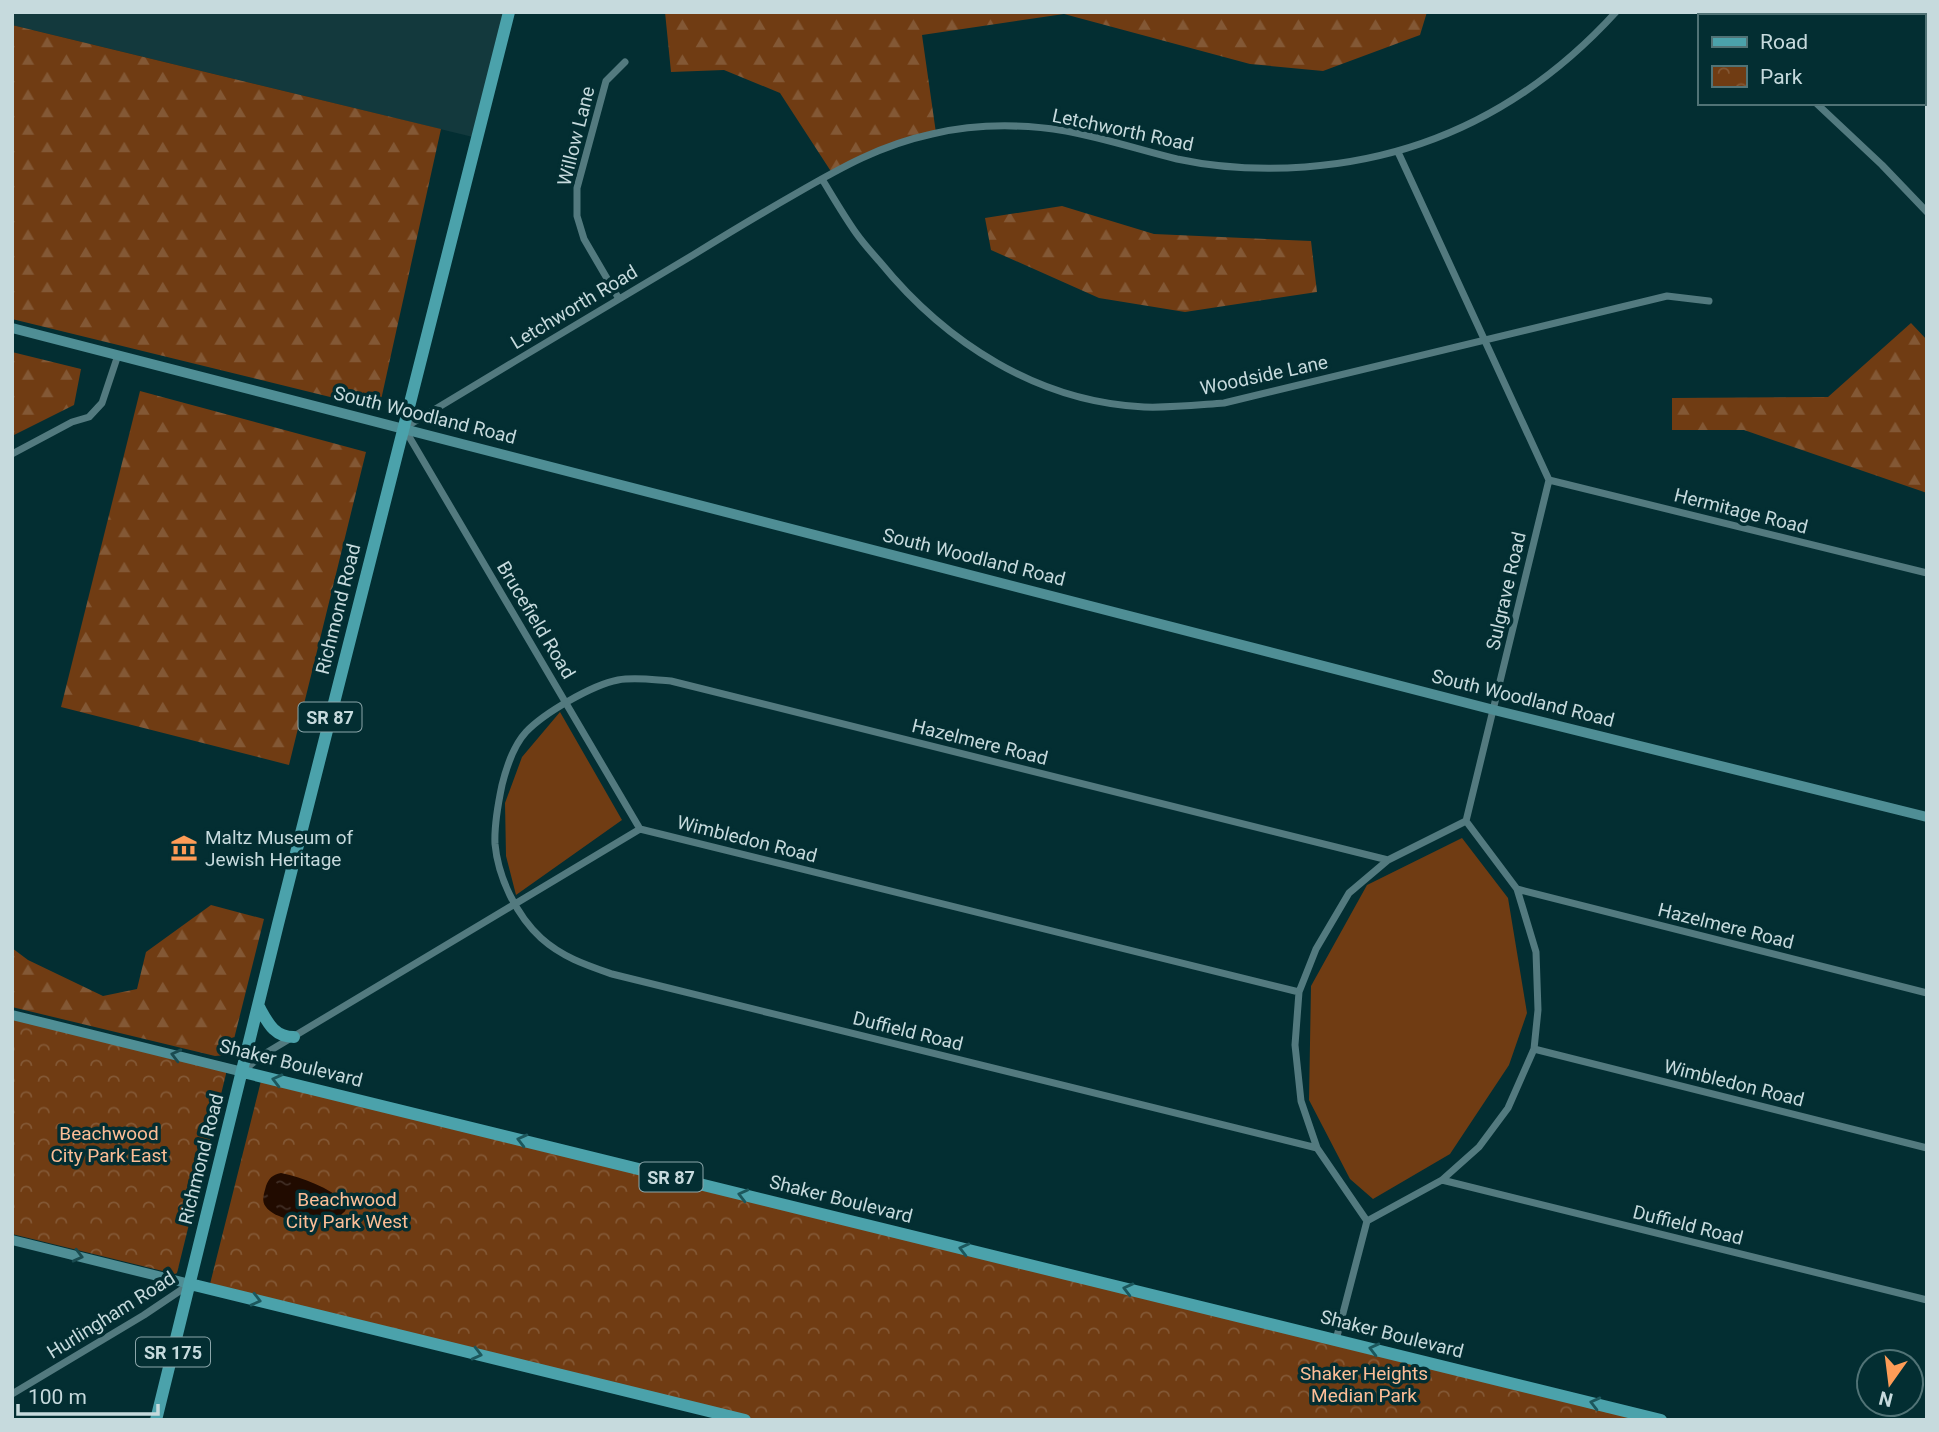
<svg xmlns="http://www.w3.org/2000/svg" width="1939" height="1432" viewBox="0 0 1939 1432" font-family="Roboto,sans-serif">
	<defs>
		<pattern id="forest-firs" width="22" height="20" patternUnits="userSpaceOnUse" patternTransform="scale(1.75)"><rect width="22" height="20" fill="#703c13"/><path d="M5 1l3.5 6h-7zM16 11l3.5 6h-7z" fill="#835835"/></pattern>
		<pattern id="park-crowns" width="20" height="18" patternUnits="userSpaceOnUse" patternTransform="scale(1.75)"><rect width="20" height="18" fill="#703c13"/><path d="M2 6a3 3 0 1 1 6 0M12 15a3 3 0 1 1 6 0" fill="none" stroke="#835835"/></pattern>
		<pattern id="water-ripples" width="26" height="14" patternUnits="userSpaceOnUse" patternTransform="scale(1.75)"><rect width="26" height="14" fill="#210b00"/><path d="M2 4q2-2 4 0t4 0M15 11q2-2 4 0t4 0" fill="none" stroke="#402e25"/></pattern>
	</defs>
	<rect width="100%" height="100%" fill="#032e32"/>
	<path fill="#13393d" d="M12,12H508L477,138L12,25Z"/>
	<path fill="#703c13" d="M560,712L622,820L516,895L506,856L505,803L522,757Z
		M1462,838L1508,898L1527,1013L1509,1065L1450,1154L1373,1199L1350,1179L1309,1100L1311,986L1367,885Z"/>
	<path fill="url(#forest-firs)" d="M665,12H1427L1420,35L1323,71L1250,64L1064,14L922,35L936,133L902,141L832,173L780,93L724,70L671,72Z
		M12,25L441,129L379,409L12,319Z
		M1062,206L1154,234L1311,241L1317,292L1185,312L1099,298L991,250L985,218Z
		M1911,323L1927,340V493L1744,430H1672V398L1828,397Z
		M12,352L81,369L74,405L12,436Z
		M140,391L366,452L289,765L61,707Z
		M211,905L264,919L232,1047L228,1055L215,1056L12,1007V948L28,960L103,996L137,989L146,952Z"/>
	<path fill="url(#park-crowns)" d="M12,1018L226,1071V1074L177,1273L175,1274L12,1234Z
		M261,1081L1661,1420H745L209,1288Z"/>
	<path fill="url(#water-ripples)" d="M281,1173C304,1178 328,1187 346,1203C346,1208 347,1210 343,1213C330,1228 277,1223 266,1207C261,1201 264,1194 266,1186C269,1178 272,1175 281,1173Z"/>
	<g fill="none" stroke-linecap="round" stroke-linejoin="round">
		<path stroke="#537a7f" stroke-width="7" d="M1701,12L1706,16
			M1816,103L1882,165L1927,212
			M1398,152L1549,480L1466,821
			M822,179C833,197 844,216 856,233C863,243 872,253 880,262C946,343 1038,402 1144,407C1171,408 1197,405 1224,403L1667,296L1709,301
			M619,299L584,239L577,216V188L606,81L625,62
			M12,454L72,422L89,417L102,403L118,355
			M1549,480L1927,573
			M640,829L404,428C500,370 597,312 693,255C727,234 762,213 797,193C842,167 881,145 932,134C975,124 1023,124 1066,131C1104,138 1140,150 1177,159C1219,168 1262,170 1305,167C1429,158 1532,104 1616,12
			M1517,889L1927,993
			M1534,1049L1927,1148
			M243,1071L261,1056L640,829L1299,992
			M1317,1148L612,974C586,965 562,957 541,938C516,915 498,877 495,844C494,824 498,804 502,785C506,769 514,745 526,732C544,713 592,685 618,680C636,677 654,680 671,681L1388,860
			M1442,1180L1927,1300
			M1367,1221L1442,1180L1479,1147L1508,1108L1534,1049L1538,1010L1536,952L1517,889L1466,821
			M1336,1340L1367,1221L1317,1148L1301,1101L1295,1045L1299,992L1316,949L1349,893L1388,860L1466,821
			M12,1394L144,1315L187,1286"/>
		<path stroke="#4f8e95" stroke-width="10" d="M12,328L1494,710L1927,817
			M12,1015L243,1072
			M12,1240L190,1284"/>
		<path stroke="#4ba2ab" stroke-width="12" d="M259,1007C268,1023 274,1037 294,1037
			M243,1072L1661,1420
			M190,1284L745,1420
			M156,1420L278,924L509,12"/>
	</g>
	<defs><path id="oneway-chevron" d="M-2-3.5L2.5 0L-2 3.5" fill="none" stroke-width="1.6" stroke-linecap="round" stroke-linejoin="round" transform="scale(1.75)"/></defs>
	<g stroke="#1a4b50">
		<use href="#oneway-chevron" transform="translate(176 1055) rotate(-166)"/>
		<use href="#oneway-chevron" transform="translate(78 1256) rotate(14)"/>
	</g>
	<g stroke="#1c575c">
		<use href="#oneway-chevron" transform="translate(277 1080) rotate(-166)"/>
		<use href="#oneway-chevron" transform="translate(522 1140) rotate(-166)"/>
		<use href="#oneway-chevron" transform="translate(743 1195) rotate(-166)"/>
		<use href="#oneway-chevron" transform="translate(964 1249) rotate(-166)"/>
		<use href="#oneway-chevron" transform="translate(1128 1289) rotate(-166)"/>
		<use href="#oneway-chevron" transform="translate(256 1300) rotate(14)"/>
		<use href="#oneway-chevron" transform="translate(1374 1349) rotate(-166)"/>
		<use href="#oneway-chevron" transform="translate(477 1354) rotate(14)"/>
		<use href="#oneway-chevron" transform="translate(1595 1403) rotate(-166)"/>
	</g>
	<defs>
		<g id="museum-bare" transform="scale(2.1)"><path d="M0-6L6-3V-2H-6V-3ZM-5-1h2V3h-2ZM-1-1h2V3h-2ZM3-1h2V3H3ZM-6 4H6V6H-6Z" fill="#fe9c57" stroke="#032e32" stroke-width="2.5" paint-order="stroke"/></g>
	</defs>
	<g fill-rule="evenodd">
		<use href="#museum-bare" x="184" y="848"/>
	</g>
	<g text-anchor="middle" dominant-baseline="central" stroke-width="7" stroke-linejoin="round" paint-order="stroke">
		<g fill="#032e32" stroke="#8ca6aa" stroke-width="2">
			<rect x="298.5" y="702.5" width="63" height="29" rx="5"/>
			<rect x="639.5" y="1162.5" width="63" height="29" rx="5"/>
			<rect x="136" y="1337.5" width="74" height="29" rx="5"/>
		</g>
		<g font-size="18" font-weight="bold" fill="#c6dadd">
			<text x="330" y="717">SR 87</text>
			<text x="671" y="1177">SR 87</text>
			<text x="173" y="1352">SR 175</text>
		</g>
		<g font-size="19" fill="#c6dadd" stroke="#032e32">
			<text transform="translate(1123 130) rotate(12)">Letchworth Road</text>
			<text transform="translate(576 136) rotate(-76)">Willow Lane</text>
			<text transform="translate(574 307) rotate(-31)">Letchworth Road</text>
			<text transform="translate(1264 375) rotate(-12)">Woodside Lane</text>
			<text transform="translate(425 415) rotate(14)">South Woodland Road</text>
			<text transform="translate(1741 511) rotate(14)">Hermitage Road</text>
			<text transform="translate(974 557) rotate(14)">South Woodland Road</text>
			<text transform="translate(1506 591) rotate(-77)">Sulgrave Road</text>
			<text transform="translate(338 609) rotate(-76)">Richmond Road</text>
			<text transform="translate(536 620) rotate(59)">Brucefield Road</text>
			<text transform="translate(1523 698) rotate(14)">South Woodland Road</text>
			<text transform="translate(980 742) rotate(14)">Hazelmere Road</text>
			<text transform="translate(747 839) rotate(14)">Wimbledon Road</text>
			<text transform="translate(1726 926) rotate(14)">Hazelmere Road</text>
			<text transform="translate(908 1031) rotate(14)">Duffield Road</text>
			<text transform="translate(291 1063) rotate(14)">Shaker Boulevard</text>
			<text transform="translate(1734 1083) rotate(14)">Wimbledon Road</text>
			<text transform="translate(201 1159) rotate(-76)">Richmond Road</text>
			<text transform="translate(841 1199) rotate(14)">Shaker Boulevard</text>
			<text transform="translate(1688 1225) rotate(14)">Duffield Road</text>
			<text transform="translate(111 1315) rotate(-32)">Hurlingham Road</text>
			<text transform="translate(1392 1334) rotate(14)">Shaker Boulevard</text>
		</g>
		<g font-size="19" fill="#c6dadd" stroke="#032e32" text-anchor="start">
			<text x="205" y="837">Maltz Museum of<tspan x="205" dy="22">Jewish Heritage</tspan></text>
		</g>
		<g font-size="19" fill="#fcbe97" stroke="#032e32">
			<text x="109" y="1133">Beachwood<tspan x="109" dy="22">City Park East</tspan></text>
			<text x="347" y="1199">Beachwood<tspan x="347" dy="22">City Park West</tspan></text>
			<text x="1364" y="1373">Shaker Heights<tspan x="1364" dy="22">Median Park</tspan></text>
		</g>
	</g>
	<rect width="1939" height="1432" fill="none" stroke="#c6dadd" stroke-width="28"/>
	<rect x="1698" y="14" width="228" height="91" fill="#032e32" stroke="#517376" stroke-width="2"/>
	<rect x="1712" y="37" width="35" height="10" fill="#4ba2ab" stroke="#517376" stroke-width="2"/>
	<text x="1760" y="49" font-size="21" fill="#c6dadd">Road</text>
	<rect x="1712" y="66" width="35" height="21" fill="url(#park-crowns)" stroke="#517376" stroke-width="2"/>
	<text x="1760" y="84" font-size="21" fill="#c6dadd">Park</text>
	<g transform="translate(1890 1383) rotate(194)"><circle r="33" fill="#032e32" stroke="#517376" stroke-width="2"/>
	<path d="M0-5L12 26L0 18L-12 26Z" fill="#fe9c57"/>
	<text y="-10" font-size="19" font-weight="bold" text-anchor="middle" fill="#c6dadd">N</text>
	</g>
	<path d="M18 1404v10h140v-10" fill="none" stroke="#c6dadd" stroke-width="3.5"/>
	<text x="28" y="1404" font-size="21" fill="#c6dadd" stroke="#032e32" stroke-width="5" paint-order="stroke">100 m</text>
</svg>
